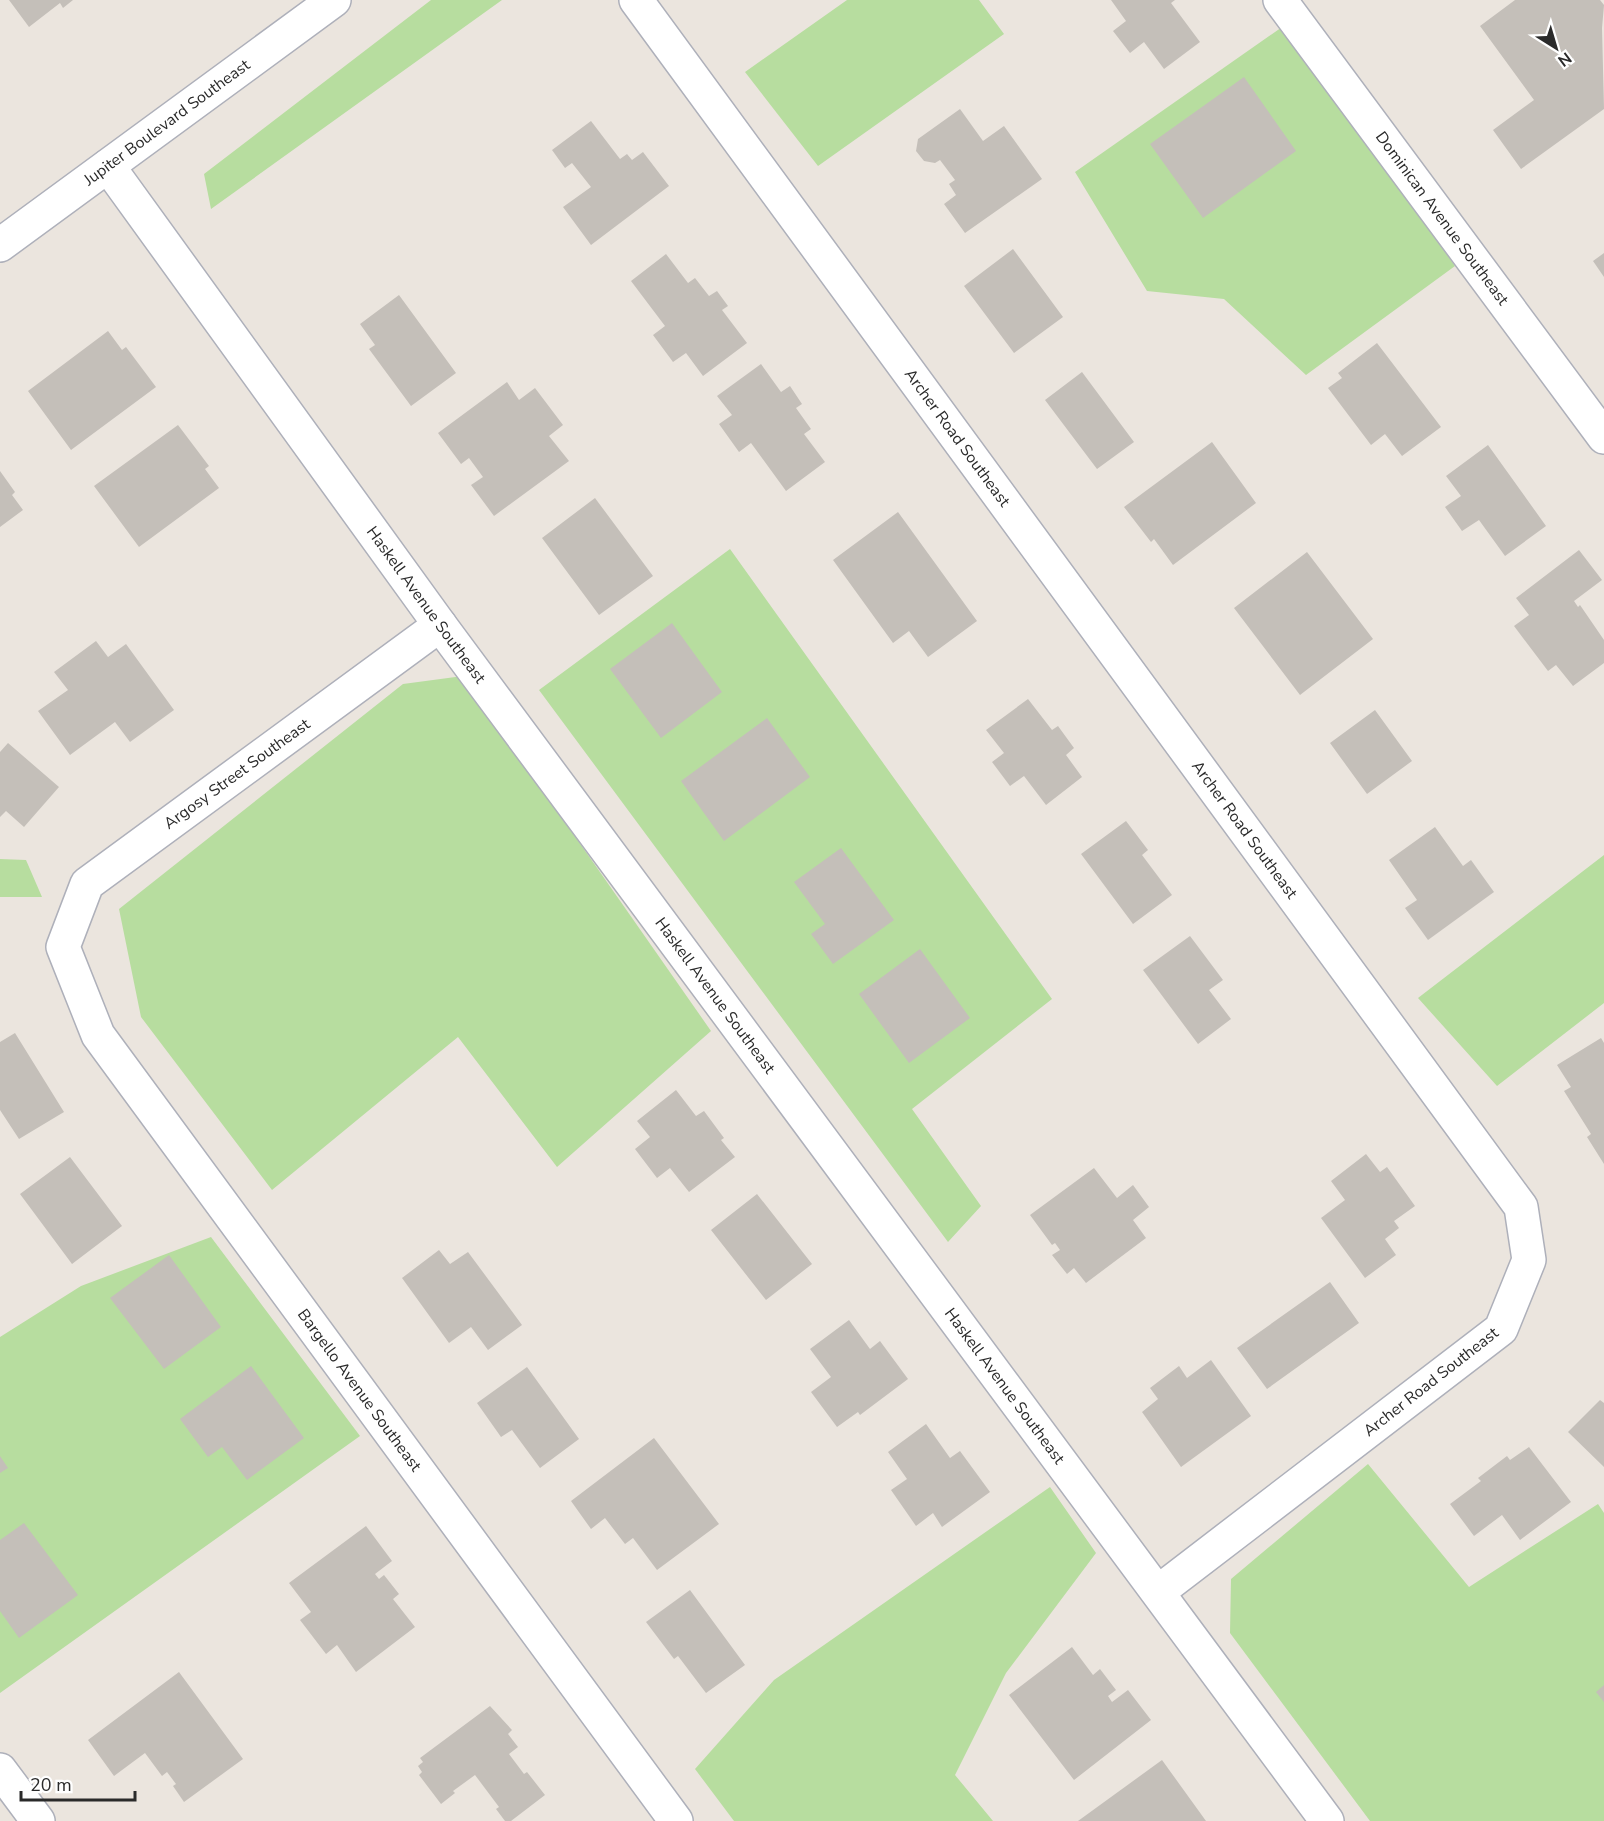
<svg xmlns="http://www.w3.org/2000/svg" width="1604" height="1821" viewBox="0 0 1604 1821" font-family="'Nunito Sans',sans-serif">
	<rect width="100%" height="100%" fill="#ebe5de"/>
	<path fill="#b7dd9f" d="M431,0H502L211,209L204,174Z
		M847,0H979L1004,34L818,166L745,72Z
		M1285,25L1455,266L1306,375L1224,299L1147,291L1075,172Z
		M730,549L1052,999L912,1109L981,1206L948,1242L539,690Z
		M463,676L711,1031L557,1167L458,1037L272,1190L141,1017L119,909L403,684Z
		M1604,855V1003L1497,1086L1418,998Z
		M0,859L26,860L42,897H0Z
		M211,1237L360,1436L0,1693V1337L81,1286Z
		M1368,1464L1469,1587L1598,1504L1604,1513V1821H1370L1230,1633L1231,1579Z
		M1050,1487L1096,1553L1006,1673L955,1775L993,1821H734L695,1769L774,1680Z"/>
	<path fill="#c4bfb9" d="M9,0H73L63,8L60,3L29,27Z
		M1111,0H1175L1171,3L1200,42L1164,69L1144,42L1130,53L1113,31L1126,21Z
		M1515,0H1600L1604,5L1602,28L1604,109L1521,169L1493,130L1534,100L1480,26Z
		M1244,77L1296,151L1203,218L1150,144Z
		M960,109L983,141L1004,126L1042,179L965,233L944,204L956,195L949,184L955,180L940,160L935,163L924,161L916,151L918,139Z
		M591,121L620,159L627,154L632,160L643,152L669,186L591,245L563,207L591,187L572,163L565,168L552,150Z
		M1013,249L1063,317L1014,353L964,286Z
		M1604,253V277L1593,261Z
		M666,254L688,283L695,278L709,296L717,291L728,306L722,310L747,343L703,376L686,353L673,362L653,335L665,326L631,281Z
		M399,295L456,373L411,406L369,349L375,345L360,324Z
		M108,331L122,350L126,347L156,387L71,450L28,391Z
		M1377,343L1441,427L1402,456L1385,434L1371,445L1328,388L1342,378L1338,373Z
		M761,364L781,392L790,386L802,404L796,408L811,429L804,434L825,462L786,491L751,443L739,452L719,424L732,415L717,396Z
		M1082,372L1134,442L1097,469L1045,400Z
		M507,382L519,400L535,388L563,425L549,436L569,461L494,516L471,485L483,477L469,458L461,464L438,433Z
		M178,425L209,466L205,469L219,488L139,547L94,486Z
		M1212,442L1256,503L1173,565L1154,539L1151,542L1124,507Z
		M1488,445L1546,526L1505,556L1479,520L1462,531L1445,507L1461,496L1446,476Z
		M0,471L15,492L12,495L23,510L0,527Z
		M595,498L653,576L599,615L542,538Z
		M898,512L977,621L928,657L909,631L893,643L833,560Z
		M1579,550L1602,580L1574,601L1578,607L1580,605L1604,640V663L1573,686L1556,665L1548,671L1514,626L1529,615L1516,598Z
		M1307,552L1373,639L1300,695L1234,608Z
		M672,623L722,692L661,738L610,669Z
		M96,641L108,657L126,644L174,710L130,742L115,722L70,755L38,711L68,690L54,672Z
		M1028,699L1052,730L1058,726L1074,748L1066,755L1082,777L1046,805L1024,776L1010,786L992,762L1004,753L986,730Z
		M1375,710L1412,761L1367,794L1330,743Z
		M767,718L810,777L724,841L681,781Z
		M8,743L59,787L24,827L6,811L0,817V752Z
		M1126,821L1148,850L1142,855L1172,895L1133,924L1081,854Z
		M1435,827L1463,866L1471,860L1494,892L1428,940L1405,908L1417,900L1389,860Z
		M841,848L894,920L833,964L811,934L825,924L794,882Z
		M1190,936L1223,980L1209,990L1231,1019L1198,1044L1143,970Z
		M920,949L970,1018L909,1063L859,994Z
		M15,1033L64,1112L19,1139L0,1110V1042Z
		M1601,1038L1604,1043V1164L1587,1137L1591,1134L1564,1091L1571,1087L1557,1065Z
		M676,1090L696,1116L704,1111L724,1138L721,1140L735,1157L689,1192L670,1168L657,1178L635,1149L650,1137L637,1121Z
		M1366,1154L1380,1172L1387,1167L1415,1206L1394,1221L1399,1228L1385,1239L1396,1255L1365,1278L1321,1218L1345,1200L1331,1181Z
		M70,1157L122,1226L72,1264L20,1194Z
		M1094,1168L1117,1198L1133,1185L1149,1207L1133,1220L1146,1238L1086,1283L1074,1268L1067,1274L1052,1255L1060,1250L1055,1243L1052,1245L1030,1215Z
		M757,1194L812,1264L766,1300L711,1230Z
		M439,1250L450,1264L468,1252L522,1325L488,1350L471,1327L449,1343L402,1278Z
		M169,1255L221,1327L164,1369L110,1298Z
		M1330,1282L1359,1323L1267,1389L1237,1348Z
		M849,1320L870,1349L880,1341L908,1379L860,1415L858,1412L837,1427L811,1392L831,1377L810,1349Z
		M1211,1360L1251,1416L1181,1467L1142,1412L1158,1399L1150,1388L1179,1366L1187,1378Z
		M251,1366L304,1438L247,1480L222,1447L208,1457L180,1419Z
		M527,1367L579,1439L540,1468L512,1430L501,1437L477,1403Z
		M1600,1400L1604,1403V1467L1568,1432Z
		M926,1424L950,1458L960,1451L990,1492L942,1527L933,1513L916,1526L891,1490L907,1479L888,1452Z
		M654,1438L719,1524L657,1570L633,1538L625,1544L605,1518L591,1529L571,1501Z
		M1529,1447L1571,1502L1520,1540L1502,1515L1474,1536L1450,1504L1481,1481L1478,1478L1507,1456L1510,1460Z
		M0,1456L8,1468L0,1473Z
		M24,1523L78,1595L19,1638L0,1611V1540Z
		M366,1526L392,1561L375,1574L379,1579L384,1575L399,1594L393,1599L415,1627L356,1672L337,1645L326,1654L300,1620L311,1612L289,1583Z
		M690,1590L745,1665L706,1693L678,1656L674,1659L646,1622Z
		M1072,1647L1093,1675L1100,1669L1116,1690L1108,1696L1112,1702L1128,1690L1151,1720L1074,1780L1009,1695Z
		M179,1672L243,1759L184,1802L173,1786L176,1784L167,1772L162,1776L145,1753L114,1776L88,1740Z
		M1604,1685V1702L1596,1692Z
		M490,1706L512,1730L508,1734L518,1747L509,1754L524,1774L527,1772L545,1795L511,1821H505L496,1809L499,1807L475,1775L453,1791L455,1793L441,1804L419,1775L422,1772L418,1766L423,1762L420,1758Z
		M1162,1760L1206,1821H1078Z"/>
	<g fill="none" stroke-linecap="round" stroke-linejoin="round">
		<g stroke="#aeb0ba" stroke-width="36">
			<g id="minor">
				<path id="s1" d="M636,0L1521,1207L1529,1260L1501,1329L1158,1592"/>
				<path id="s2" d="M1280,0L1604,437"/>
				<path id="s3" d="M108,166L440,625L1327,1821"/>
				<path id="s4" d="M440,625L87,884L63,947L98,1035L676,1821"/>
				<path d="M0,1770L38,1821"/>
			</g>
		</g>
		<g stroke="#aeb0ba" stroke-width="36">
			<g id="tertiary">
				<path id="s5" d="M0,245L334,0"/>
			</g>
		</g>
		<use href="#minor" stroke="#fff" stroke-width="33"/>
		<use href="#tertiary" stroke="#fff" stroke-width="33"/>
	</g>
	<g text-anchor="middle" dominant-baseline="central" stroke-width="4.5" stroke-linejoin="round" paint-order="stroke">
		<g font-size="16" fill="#2a2a2a" stroke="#fff">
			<text stroke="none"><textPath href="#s5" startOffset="207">Jupiter Boulevard Southeast</textPath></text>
			<text stroke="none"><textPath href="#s2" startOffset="272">Dominican Avenue Southeast</textPath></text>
			<text stroke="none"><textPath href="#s1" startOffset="543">Archer Road Southeast</textPath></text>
			<text stroke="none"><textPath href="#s3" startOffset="542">Haskell Avenue Southeast</textPath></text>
			<text transform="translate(237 774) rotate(-36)">Argosy Street Southeast</text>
			<text stroke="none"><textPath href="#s1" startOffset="1029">Archer Road Southeast</textPath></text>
			<text stroke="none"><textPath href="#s3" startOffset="1028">Haskell Avenue Southeast</textPath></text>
			<text transform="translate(1431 1382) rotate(-38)">Archer Road Southeast</text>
			<text stroke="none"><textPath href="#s3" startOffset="1514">Haskell Avenue Southeast</textPath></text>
			<text stroke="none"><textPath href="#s4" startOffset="1041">Bargello Avenue Southeast</textPath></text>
		</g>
	</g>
	<g transform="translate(1556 48) rotate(143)" stroke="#ffffff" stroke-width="4.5" paint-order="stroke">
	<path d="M0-4.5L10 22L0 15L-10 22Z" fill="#2a2a2a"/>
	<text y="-9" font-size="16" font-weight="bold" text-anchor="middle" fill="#2a2a2a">N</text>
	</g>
	<path d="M21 1791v9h114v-9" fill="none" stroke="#2a2a2a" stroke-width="3"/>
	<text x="30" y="1791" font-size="18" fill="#2a2a2a" stroke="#ffffff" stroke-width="4.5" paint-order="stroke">20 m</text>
</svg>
